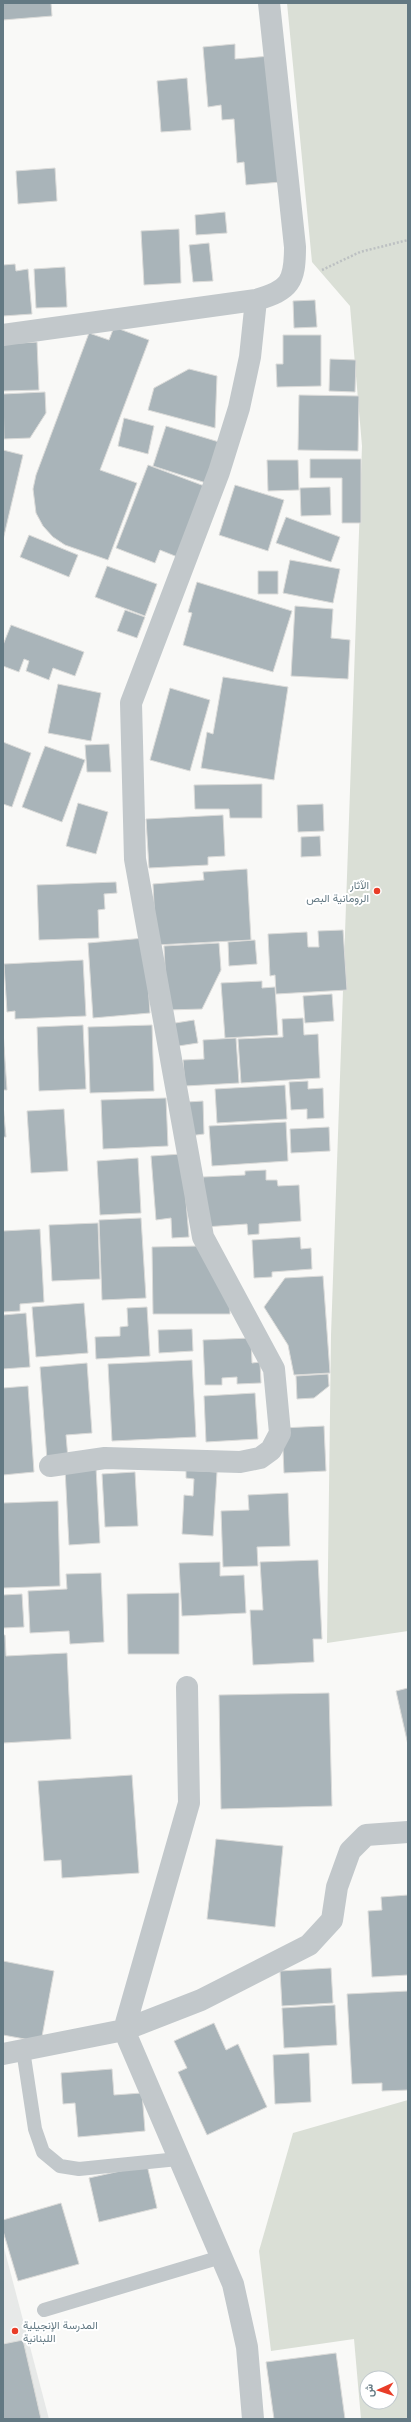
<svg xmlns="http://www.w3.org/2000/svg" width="411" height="2422" viewBox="0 0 411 2422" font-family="Helvetica,Vazirmatn,sans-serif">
	<rect width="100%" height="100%" fill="#f9f9f7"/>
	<path fill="#e7e9e8" d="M3,2244L49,2419H3Z"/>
	<path fill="#dadfd6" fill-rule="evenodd" d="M287,3H408V1631L327,1643L331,1335L362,446L350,306L312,262Z
		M408,2100V2419H361L354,2339L271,2351L259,2251L293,2133ZM367,2378H391V2402H367Z"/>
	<path fill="#a9b4b9" stroke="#dbdbd9" d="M3,3H51L52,16L3,20Z
		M235,44V59L270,56L281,182L246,185L244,162L237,163L234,119L222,120L221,105L208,107L203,47Z
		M187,78L191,130L161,132L157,81Z
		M55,168L57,201L18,204L16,171Z
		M225,212L227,233L196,235L195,215Z
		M179,229L181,283L144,285L141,231Z
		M209,243L213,281L193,282L189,245Z
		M15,264L16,271L28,269L32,314L3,316V265Z
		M65,267L67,307L36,308L34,269Z
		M315,300L317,327L294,328L293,301Z
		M114,327L149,340L100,470L137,483L108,560L65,545L53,537L43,526L36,513L33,489L36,475L89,333L109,340Z
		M283,335H321V386L277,387L276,364H283Z
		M37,342L39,390L3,391V344Z
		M330,359L356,360L355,392L329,391Z
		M189,369L217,376L215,428L148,410L154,388Z
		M45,392L46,413L30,438L4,439L3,394Z
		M299,395L359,396L358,451L298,450Z
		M124,418L154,426L148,454L118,446Z
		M166,426L219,442L206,483L153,466Z
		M3,450L23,455L3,540Z
		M310,459H361V523H342V478H310Z
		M267,460H298L299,490L268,491Z
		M148,465L207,487L180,558L160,550L155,563L116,548Z
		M235,485L284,500L268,551L219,535Z
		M330,487L331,515L301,516L300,488Z
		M286,517L340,537L331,562L276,543Z
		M29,535L78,555L69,577L20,557Z
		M290,560L340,569L333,603L283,593Z
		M107,566L157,584L145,616L95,597Z
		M258,571H278V594H258Z
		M197,582L292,611L273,672L183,645L192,613L188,612Z
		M295,606L333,609L331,638L350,640L348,679L291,676Z
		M125,610L145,617L137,638L117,631Z
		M11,625L84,652L75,676L53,668L49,680L26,671L29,661L24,659L19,672L3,666V645Z
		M223,677L288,687L274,780L201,768L207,732L213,734Z
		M58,684L101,693L91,741L48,733Z
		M170,688L210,700L190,771L150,760Z
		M3,742L31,753L12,807L3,804Z
		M109,744L111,772H87L85,745Z
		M45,746L85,760L62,822L22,807Z
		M262,784V818H230L229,809H195L194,785Z
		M78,803L108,812L96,854L66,846Z
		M323,804L324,831L298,832L297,805Z
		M223,815L225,856L208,857V865L149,868L146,819Z
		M320,836L321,856L301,857V837Z
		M247,869L251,940L156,945L153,884L204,880L203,872Z
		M116,882L117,893L104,894L105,909L98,910L99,938L39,940L37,885Z
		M343,930L347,990L276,994L275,975L270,976L268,934L307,932L308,947H319L318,931Z
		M145,938L150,1013L93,1018L88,943Z
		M255,940L257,964L229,966L228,942Z
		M219,943L221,970L202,1009L167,1010L164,946Z
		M83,960L86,1016L15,1019V1011L7,1012L4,964Z
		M262,981V988L275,987L278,1035L225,1038L221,983Z
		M332,994L334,1021L305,1023L303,996Z
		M303,1018L304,1035L318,1034L320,1078L241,1083L238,1039L283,1037L282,1019Z
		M194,1020L198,1043L172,1047L169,1024Z
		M83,1025L86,1089L39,1091L37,1027Z
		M152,1025L154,1091L90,1093L88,1027Z
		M3,1031L7,1090H3Z
		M236,1038L239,1083L185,1086L183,1060L204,1059L203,1040Z
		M308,1081V1089L323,1088L324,1118L307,1119V1109L291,1110L289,1082Z
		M285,1085L287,1119L217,1123L215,1089Z
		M166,1098L168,1146L103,1149L101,1100Z
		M203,1101L204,1134L189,1136L187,1102Z
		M3,1104L6,1137H3Z
		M64,1109L68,1171L31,1173L27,1111Z
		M286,1122L288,1161L212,1166L209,1126Z
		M329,1127L330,1151L291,1153L290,1129Z
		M182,1154L189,1237L172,1238L171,1218L156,1220L151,1156Z
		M138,1158L141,1213L100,1215L97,1161Z
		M266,1170V1180H277L278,1186L299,1185L301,1221L259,1224V1234L248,1235L247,1224L205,1227L203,1177L245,1175V1171Z
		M141,1218L146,1298L102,1300L99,1220Z
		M98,1223L100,1279L52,1281L49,1225Z
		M40,1229L44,1302L20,1304V1311L3,1312V1231Z
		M300,1237L301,1249L311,1248L312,1269L272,1272V1277L254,1278L252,1240Z
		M199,1246L230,1306V1314H153L152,1247Z
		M323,1276L330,1373L294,1375L288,1345L264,1307L285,1278Z
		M84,1303L88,1353L36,1357L32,1307Z
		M147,1307L150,1356L96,1359L95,1337L120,1336V1327L128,1326L127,1308Z
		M26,1313L30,1367L3,1369V1315Z
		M192,1329L193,1351L159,1353L158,1330Z
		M251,1338L252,1363L260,1362L261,1383L237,1384V1377L222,1378V1385H205L203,1340Z
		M192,1360L196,1437L112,1441L108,1364Z
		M87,1363L92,1433L66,1435L68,1459L47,1460L40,1367Z
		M328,1374L329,1386L314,1398L297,1399L296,1376Z
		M28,1386L34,1472L3,1475V1388Z
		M255,1393L258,1439L206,1442L204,1396Z
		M324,1426L326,1471L284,1473L282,1428Z
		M96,1467L100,1543L69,1545L65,1469Z
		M186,1470L217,1472L213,1536L182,1534L184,1495L193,1496L194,1479L186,1478Z
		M135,1472L138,1526L105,1527L102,1474Z
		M288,1493L290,1546L257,1547L258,1566L223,1567L221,1511L249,1510L248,1495Z
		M58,1501L60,1586L3,1588V1503Z
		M318,1560L322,1639H313L314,1662L253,1665L250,1610H263L260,1562Z
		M220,1562V1576L244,1575L246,1613L182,1616L179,1563Z
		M101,1573L104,1642L70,1644L69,1631L30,1633L28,1591L67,1589L66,1574Z
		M179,1593V1654H128L127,1594Z
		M22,1594L24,1627L3,1628V1595Z
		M3,1635H5L6,1656L67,1653L71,1739L3,1743Z
		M408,1688V1745L396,1691Z
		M329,1693L332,1806L221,1809L219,1695Z
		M132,1775L139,1873L62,1878L61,1860L44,1861L38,1781Z
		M216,1839L283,1846L275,1927L207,1919Z
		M408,1895V1975L372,1977L368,1911L382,1910L381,1897Z
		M3,1961L54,1971L41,2042L3,2035Z
		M331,1968L333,2003L282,2006L280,1971Z
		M408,1991V2090L382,2091V2083L352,2084L347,1994Z
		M335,2005L337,2045L284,2048L282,2008Z
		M214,2023L226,2050L238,2044L267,2107L207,2135L178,2072L187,2068L174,2041Z
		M309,2053L311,2102L275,2104L273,2055Z
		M112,2069L114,2095L142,2093L145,2131L78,2137L75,2103L63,2104L61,2073Z
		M147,2165L157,2208L99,2222L89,2178Z
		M61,2203L79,2264L18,2281L3,2231V2220Z
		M23,2340L41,2419H3V2344Z
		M336,2353L345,2419H274L266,2362Z"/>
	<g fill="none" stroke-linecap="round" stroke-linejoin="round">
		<path stroke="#bcc0c2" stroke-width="2.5" stroke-dasharray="2 2" stroke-linecap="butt" d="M322,270L360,252L408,240"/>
		<path stroke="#c2c8cb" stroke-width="14" d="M23,2050L35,2129L43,2152L60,2166L79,2169L178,2159
			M44,2310L221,2257"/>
		<path stroke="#c2c8cb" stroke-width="22" d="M3,335L256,300C290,290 295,282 295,247L269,3
			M50,1466L105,1458L240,1462L260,1458L271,1450L280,1433L274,1369L203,1237L135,859L131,703L219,472L239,408L250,357L256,300
			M187,1687L189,1803L124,2030L233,2284L247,2347L253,2419
			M3,2054L124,2030L201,2000L309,1945L332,1920L337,1887L350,1851L366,1835L408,1832"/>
	</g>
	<g fill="#e93d28" stroke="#fff" stroke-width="1.5">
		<circle cx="377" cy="891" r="4"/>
		<circle cx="15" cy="2331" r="4"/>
	</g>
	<g text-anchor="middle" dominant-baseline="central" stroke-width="4" stroke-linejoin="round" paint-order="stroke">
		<g font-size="11" fill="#637983" stroke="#fff" text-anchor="end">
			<text x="369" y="885">الآثار<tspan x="369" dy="13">الرومانية البص</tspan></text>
			<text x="23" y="2325" text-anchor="start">المدرسة الإنجيلية<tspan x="23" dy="13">اللبنانية</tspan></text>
		</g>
	</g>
	<rect width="411" height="2422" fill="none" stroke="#637983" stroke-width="8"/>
	<g transform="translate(379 2390) rotate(267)"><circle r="19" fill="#ffffff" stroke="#c1c9cd"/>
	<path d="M0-3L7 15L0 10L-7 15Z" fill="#e93d28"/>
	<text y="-6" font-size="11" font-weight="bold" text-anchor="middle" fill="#637983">ش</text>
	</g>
</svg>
